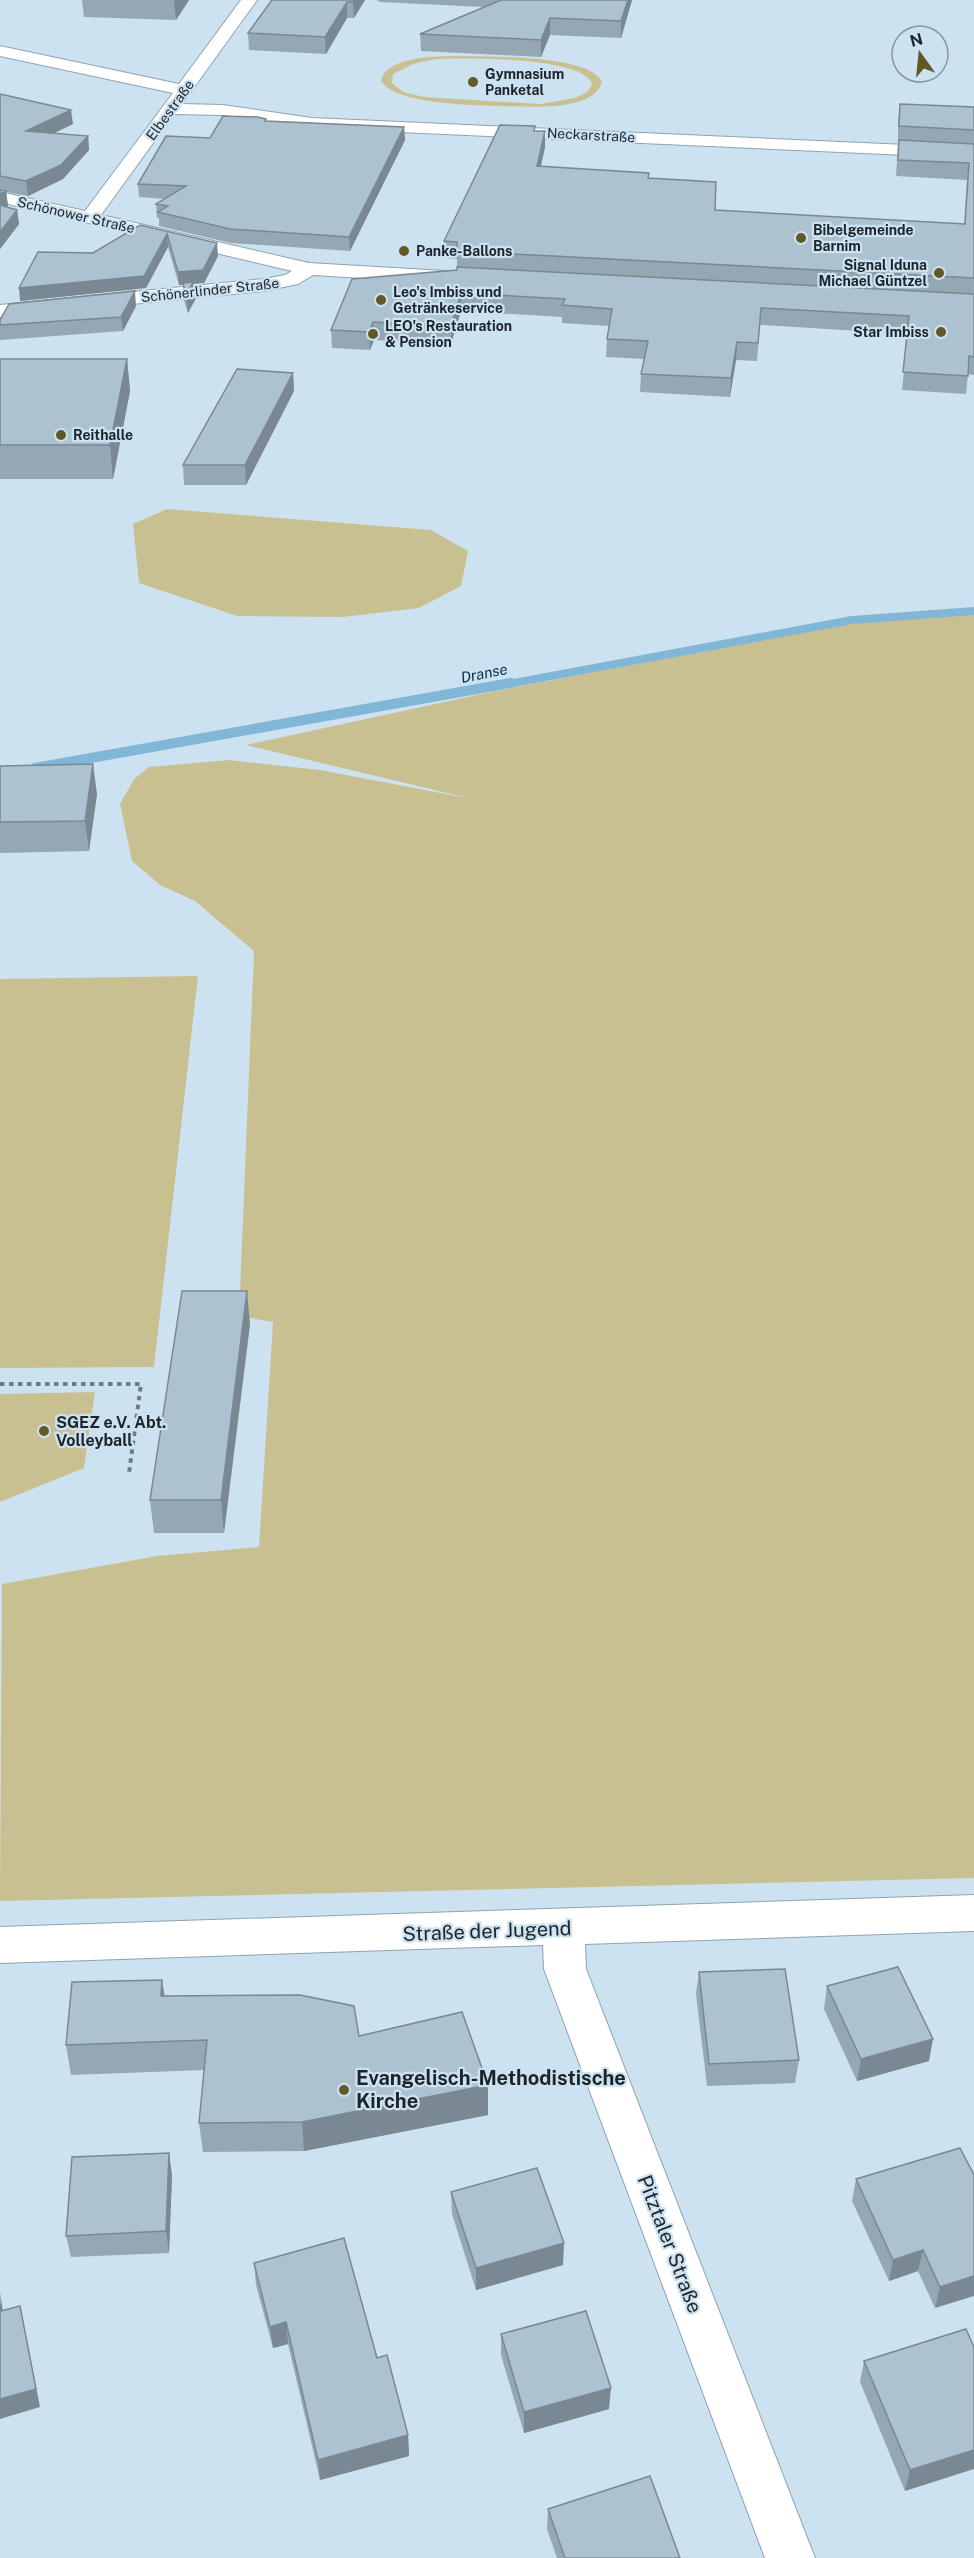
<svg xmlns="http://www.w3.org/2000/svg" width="974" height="2558" viewBox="0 0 974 2558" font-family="'Public Sans',sans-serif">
	<rect width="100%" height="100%" fill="#cde2f0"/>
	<path fill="#c9c091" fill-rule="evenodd" d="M447,56C476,57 590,53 602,82C596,105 556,106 538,107C503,105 399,109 381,81C386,58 428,57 447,56ZM436,59C462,58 587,56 592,85L587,92L575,98L541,104L424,97L403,92L392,83L393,74L413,64Z
		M167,509L431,530L468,551L461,586L419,608L343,617L237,616L139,583L133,524Z
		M974,614V1878L0,1901L2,1584L157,1556L259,1547L273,1322L239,1316L254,951L195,901L160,885L132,861L120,804L134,779L149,767L229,760L320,770L472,799L246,745L486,693L799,633L883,619Z
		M198,976L154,1367L0,1368V979Z
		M95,1392L84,1468L0,1502V1394Z"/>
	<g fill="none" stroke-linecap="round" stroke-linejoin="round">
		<path stroke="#81b6d6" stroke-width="8" d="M503,685L852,620L974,611"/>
		<path stroke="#81b6d6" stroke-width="10" d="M35,768L511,683"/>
		<g stroke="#8ea3b0" stroke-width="2">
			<path id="minor" d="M241,0H257L182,104L223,105L312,118L974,148V158L312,128L223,115L174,114L101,215L309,263L445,271L455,277L445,283L313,275L298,284L264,291L0,317V305L264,279L285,275L292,271L0,202V192L85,211L173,93L0,56V46L179,84Z
				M974,1895V1931L585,1944L586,1969L815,2558H765L544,1969L543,1945L0,1963V1927Z"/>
		</g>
		<path stroke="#6d7b85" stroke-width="4" stroke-dasharray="4.5 4.5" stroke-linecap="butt" d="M0,1384H141L129,1473"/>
		<use href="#minor" fill="#fff" fill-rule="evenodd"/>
	</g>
	<path fill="#95a7b3" d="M82,0H189L176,20L84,17Z
		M272,0H365L354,18H347L326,54L249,50L248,33Z
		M377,0H632L621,38L550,35L541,57L421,51L420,34L484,7L380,2Z
		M0,94L73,124L53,133L88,136L89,150L63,179L28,196L6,192L8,206L6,207L17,210L19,224L0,249Z
		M900,104L974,107V375L968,374L966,394L902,390L908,334L760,325L757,361L736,360L730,397L640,392L641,374L644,359L606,357L607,339L609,326L562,323V317L461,311L451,344L374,340L370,350L332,348L331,330L457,270V259L444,258V241L535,131L545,147L541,166L649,178L715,210L964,224L967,180L896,176L898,142V120Z
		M266,119V121L404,127L405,140L350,251L231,243L159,226V218H157L156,204L165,199L139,197L138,184L210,138Z
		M140,225L218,256L204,283L193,284L195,300L188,313L184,301L183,285H179L168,247L146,288L20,301Z
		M136,306L123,331L0,340V320Z
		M0,359H127L130,391L113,479H0Z
		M293,373L294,391L246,485H184L183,465Z
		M0,766L97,794L89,851L0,853Z
		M250,1324L224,1533H154L150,1500Z
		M699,1972L799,2060L795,2083L707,2086L696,1994Z
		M827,1986L929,2061L857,2081L824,2009Z
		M165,1996L359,2036L488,2115L304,2151L203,2152L199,2123L204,2070L71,2075L66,2045Z
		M172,2175L169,2253L71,2257L66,2236Z
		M974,2175L935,2308L918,2271L889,2281L852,2201L856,2179Z
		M451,2192L563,2265L476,2290L452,2214Z
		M254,2263L377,2358L408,2435L409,2456L320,2480L288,2344L273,2348L256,2285Z
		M966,2329L905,2491L860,2382L864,2361Z
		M501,2334L609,2409L524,2433L501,2355Z
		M548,2509L680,2558H557L547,2529Z"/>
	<path fill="#798892" d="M174,0H189L176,20Z
		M355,0H365L354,18L353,2Z
		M628,0H632L621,38V21Z
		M347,2V18L326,54L325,37Z
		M550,18V35L541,57V40Z
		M71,110L73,124L28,146L26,131Z
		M404,127L405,140L350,251L349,237Z
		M545,131V147L537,183V166Z
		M88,136L89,150L63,179L28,196L26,181Z
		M6,191L8,206L0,210V194Z
		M17,210L19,224L0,249V232Z
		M167,234L168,247L146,288L20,301L19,288Z
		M217,243L218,256L204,283L193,284L195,300L188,313L186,295L192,284L179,285L178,272Z
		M135,291L136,306L123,331L121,317Z
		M461,293V311L451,344V326Z
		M373,322L374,340L370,350L369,332Z
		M737,342L736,360L730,397L731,378Z
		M127,359L130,391L113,479L110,445Z
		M293,373L294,391L246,485L245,465Z
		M93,764L97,794L89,851L85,821Z
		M247,1291L250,1324L224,1533L221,1500Z
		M162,1980L167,2010L161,1996Z
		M933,2039L929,2061L857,2081L861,2059Z
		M488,2085V2115L304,2151L302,2122Z
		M169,2153L172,2175L169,2253L166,2231Z
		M564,2243L563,2265L476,2290V2268Z
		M923,2250L918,2271L889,2281L893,2260Z
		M974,2276V2296L935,2308L940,2287Z
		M0,2292L6,2330L1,2311Z
		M20,2306L40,2407L0,2419V2399Z
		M286,2322L288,2344L273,2348L270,2327Z
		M611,2388L609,2409L524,2433V2412Z
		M408,2435L409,2456L320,2480L318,2460Z
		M974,2450V2469L905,2491L910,2470Z"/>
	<path fill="#adc2d0" stroke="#798892" stroke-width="1.5" d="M272,0H355L353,2H347L325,37L248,33Z
		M501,0H628L621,21L550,18L541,40L420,34Z
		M0,94L71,110L26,131L88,136L61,165L26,181L0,176Z
		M900,104L974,107V130L899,126Z
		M223,116L258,117L266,119L265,121L404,127L349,237L230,229L158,212L168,206L156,204L186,186L138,184L166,136L210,138Z
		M500,125L535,126L534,131H545L537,166L649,173L648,178L716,182L715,210L965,224L969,163L898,160L899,140L974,144V278L457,251V242L444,241Z
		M0,190L6,191L0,194Z
		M0,205L17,210L0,232Z
		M140,225L217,243L203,270L178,272L167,234L144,276L19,288L38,252L93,253Z
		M457,267L974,294V357L969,356L968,376L903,372L909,316L761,308L758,343L737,342L731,378L641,374L648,341L607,339L612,309L562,305L565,299L461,293L451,326L373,322L369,332L331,330L352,279L457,270Z
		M193,282L186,295L183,283Z
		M135,291L121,317L0,325V320L9,304Z
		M0,359H127L110,445H0Z
		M237,369L293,373L245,465H183Z
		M93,764L85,821L0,822V766Z
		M182,1291H247L221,1500H150Z
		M898,1967L933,2039L861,2059L827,1986Z
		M785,1969L799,2060L709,2064L699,1972Z
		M162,1980L161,1996L300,1995L354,2006L359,2036L462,2012L488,2085L302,2122L199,2123L207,2040L66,2045L72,1982Z
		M960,2148L974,2175V2276L940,2287L923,2250L893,2260L856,2179Z
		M169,2153L166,2231L66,2236L72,2157Z
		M537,2168L564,2243L476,2268L451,2192Z
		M344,2238L377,2358L387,2355L408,2435L318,2460L286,2322L270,2327L254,2263Z
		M0,2303L1,2311L20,2306L36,2389L0,2399Z
		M586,2311L611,2388L524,2412L501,2334Z
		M966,2329L974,2347V2450L910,2470L864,2361Z
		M650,2476L680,2558H565L548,2509Z"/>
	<g fill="#625824" stroke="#cde2f0" stroke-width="2">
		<circle cx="473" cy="82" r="6"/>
		<circle cx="801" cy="238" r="6"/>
		<circle cx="404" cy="251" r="6"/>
		<circle cx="939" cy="273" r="6"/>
		<circle cx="381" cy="300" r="6"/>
		<circle cx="941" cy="332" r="6"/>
		<circle cx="373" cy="334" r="6"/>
		<circle cx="61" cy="435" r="6"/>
		<circle cx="44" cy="1431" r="6"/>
		<circle cx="344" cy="2090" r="6"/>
	</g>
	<g text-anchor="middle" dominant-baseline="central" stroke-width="4.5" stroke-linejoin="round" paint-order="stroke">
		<g font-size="14" font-weight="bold" fill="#1d252b" stroke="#cde2f0" text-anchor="start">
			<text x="485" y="74">Gymnasium<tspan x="485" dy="16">Panketal</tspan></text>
			<text x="813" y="230">Bibelgemeinde<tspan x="813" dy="16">Barnim</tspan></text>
			<text x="416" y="251">Panke-Ballons</text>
			<text x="927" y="265" text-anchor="end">Signal Iduna<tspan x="927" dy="16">Michael Güntzel</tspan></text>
			<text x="393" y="292">Leo's Imbiss und<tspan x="393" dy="16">Getränkeservice</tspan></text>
			<text x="385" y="326">LEO's Restauration<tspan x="385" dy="16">&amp; Pension</tspan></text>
			<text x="929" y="332" text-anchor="end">Star Imbiss</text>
			<text x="73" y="435">Reithalle</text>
		</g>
		<g font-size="14" fill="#1d252b" stroke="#cde2f0">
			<text transform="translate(170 110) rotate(-54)">Elbestraße</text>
			<text transform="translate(591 135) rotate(3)">Neckarstraße</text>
			<text transform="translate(76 215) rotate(13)">Schönower Straße</text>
			<text transform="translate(210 290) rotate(-6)">Schönerlinder Straße</text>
		</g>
		<g font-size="15" font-style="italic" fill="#023046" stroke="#cde2f0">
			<text transform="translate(484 673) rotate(-11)">Dranse</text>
		</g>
		<g font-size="16" font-weight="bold" fill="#1d252b" stroke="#cde2f0" text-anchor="start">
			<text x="56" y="1422">SGEZ e.V. Abt.<tspan x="56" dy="18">Volleyball</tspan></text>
		</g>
		<g font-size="20" fill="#1d252b" stroke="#cde2f0">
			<text transform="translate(487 1931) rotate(-2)">Straße der Jugend</text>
			<text transform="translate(670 2244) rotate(69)">Pitztaler Straße</text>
		</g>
		<g font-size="20" font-weight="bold" fill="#1d252b" stroke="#cde2f0" text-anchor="start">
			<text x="356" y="2078">Evangelisch-Methodistische<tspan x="356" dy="23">Kirche</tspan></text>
		</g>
	</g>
	<g transform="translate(920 54) rotate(345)"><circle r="28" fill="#cde2f0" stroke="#8796a1" stroke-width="1.5"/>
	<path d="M0-4.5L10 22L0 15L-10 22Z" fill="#625824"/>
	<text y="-9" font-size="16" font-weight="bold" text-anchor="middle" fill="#1d252b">N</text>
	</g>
</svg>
